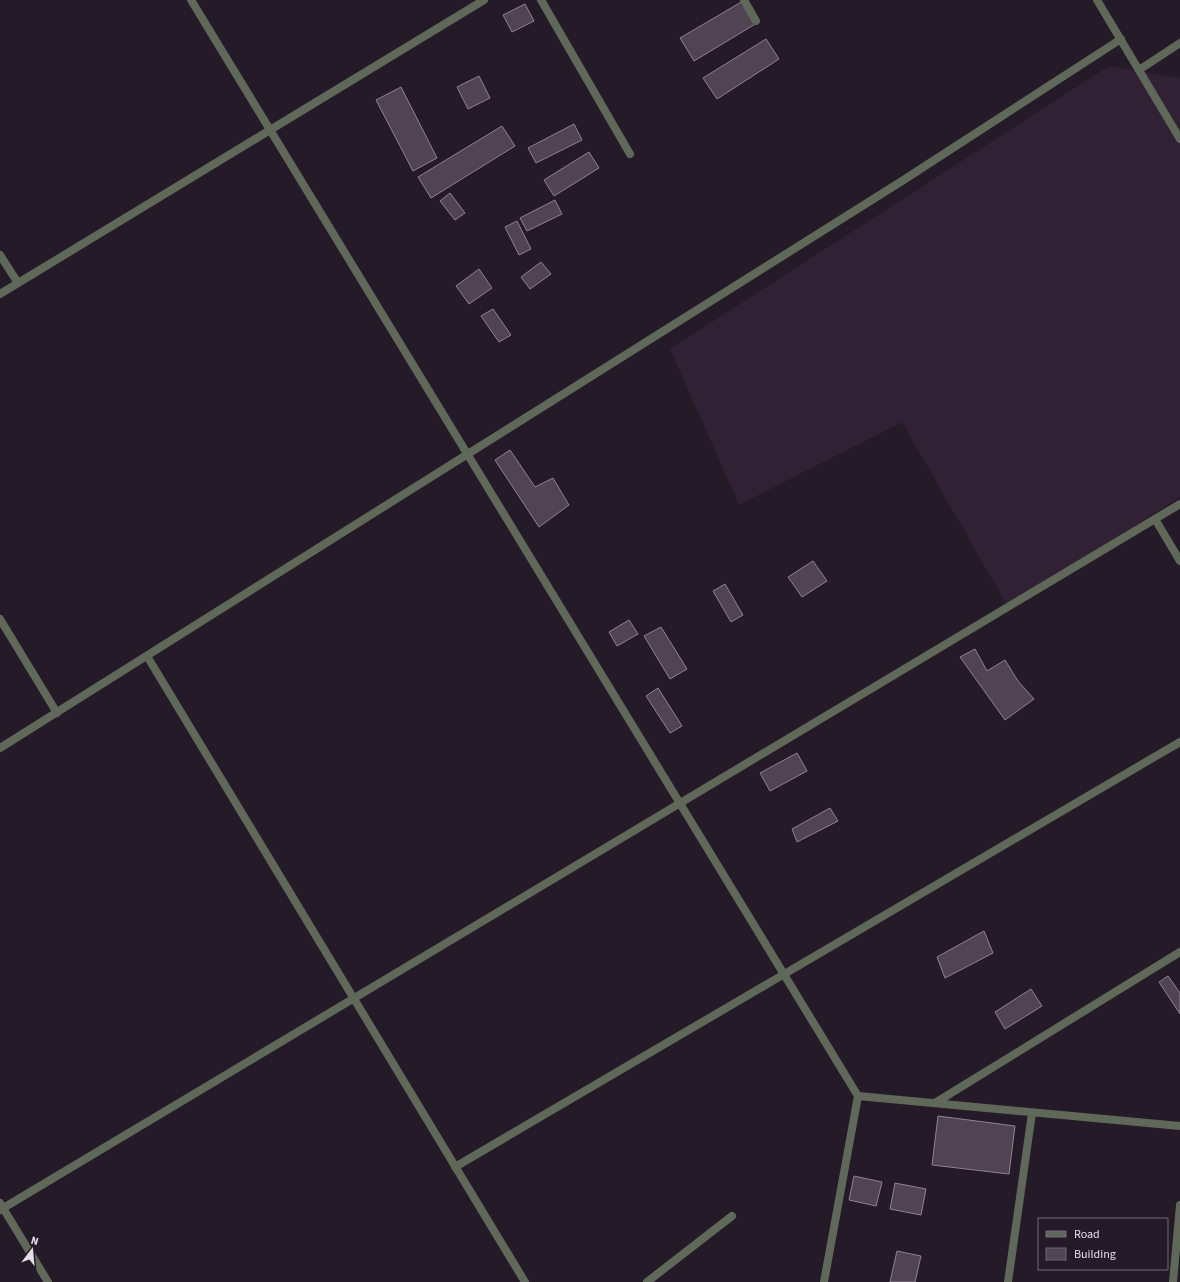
<svg xmlns="http://www.w3.org/2000/svg" width="1180" height="1282" viewBox="0 0 1180 1282" font-family="'Source Sans 3',sans-serif">
	<rect width="100%" height="100%" fill="#251a28"/>
	<path fill="#302134" d="M1109,66L1180,78V497L1008,607L902,422L739,505L670,349Z"/>
	<path fill="#504453" stroke="#908293" d="M743,1L757,23L694,61L680,38Z
		M525,4L534,21L512,32L503,15Z
		M766,39L779,59L717,99L703,78Z
		M479,76L490,98L468,109L457,87Z
		M401,87L437,158L413,171L376,100Z
		M574,124L582,140L536,163L528,148Z
		M502,126L515,146L431,198L418,177Z
		M589,152L599,168L554,196L544,180Z
		M450,193L465,213L455,220L440,201Z
		M555,200L562,214L527,231L520,218Z
		M517,221L531,249L519,255L505,227Z
		M541,262L551,274L530,289L521,277Z
		M479,269L492,288L469,304L456,286Z
		M493,309L511,335L499,342L481,316Z
		M510,450L535,487L553,478L569,505L539,527L495,460Z
		M813,561L827,581L802,597L788,577Z
		M725,584L743,615L731,622L713,591Z
		M629,620L638,634L617,646L609,632Z
		M661,627L687,669L670,679L644,636Z
		M975,649L987,671L1005,660L1018,681L1034,699L1005,720L960,657Z
		M658,688L682,726L670,733L646,696Z
		M797,753L807,771L770,791L760,773Z
		M830,808L838,821L797,842L792,829Z
		M984,931L993,953L945,978L937,957Z
		M1168,976L1180,993V1014L1159,982Z
		M1031,989L1042,1006L1005,1029L995,1012Z
		M938,1116L1015,1126L1009,1174L932,1165Z
		M854,1176L882,1182L876,1206L849,1200Z
		M895,1183L926,1189L921,1215L890,1209Z
		M897,1251L921,1256L915,1282H890Z"/>
	<g fill="none" stroke-linecap="round" stroke-linejoin="round">
		<path stroke="#606959" stroke-width="8" d="M191,0L858,1096L824,1282
			M541,0L630,154
			M744,0L756,21
			M1097,0L1180,139
			M1139,70L1180,43
			M0,255L18,283
			M0,294L484,0
			M1155,519L1180,561
			M0,619L57,713
			M147,656L525,1282
			M0,748L902,181L1121,39
			M858,1096L1180,1126
			M935,1103L1180,952
			M455,1167L1180,742
			M0,1203L48,1282
			M0,1210L1180,504
			M647,1282L732,1216
			M1008,1282L1032,1113
			M1173,1282L1180,1205"/>
	</g>
	<rect x="1038" y="1218" width="130" height="52" fill="#251a28" stroke="#716874"/>
	<rect x="1046" y="1231" width="20" height="6" fill="#606959" stroke="#716874"/>
	<text x="1074" y="1238" font-size="12" fill="#e4dde6">Road</text>
	<rect x="1046" y="1248" width="20" height="12" fill="#504453" stroke="#716874"/>
	<text x="1074" y="1258" font-size="12" fill="#e4dde6">Building</text>
	<g transform="translate(32 1250) rotate(16)" stroke="#251a28" stroke-width="3" paint-order="stroke">
	<path d="M0-3L7 15L0 10L-7 15Z" fill="#e4dde6"/>
	<text y="-6" font-size="11" font-weight="bold" text-anchor="middle" fill="#e4dde6">N</text>
	</g>
</svg>
